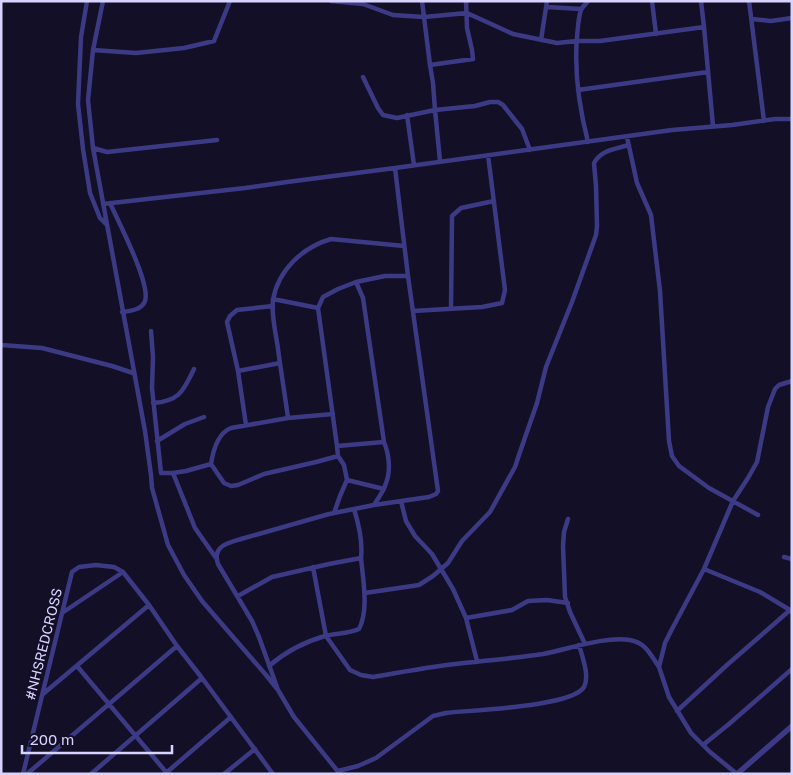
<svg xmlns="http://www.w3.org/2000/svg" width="793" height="775" viewBox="0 0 793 775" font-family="'Golos Text',sans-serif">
	<rect width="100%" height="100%" fill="#130f26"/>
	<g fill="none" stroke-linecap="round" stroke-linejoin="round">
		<path stroke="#3d3a85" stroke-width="4.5" d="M87,1L81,37L78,104L83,149L90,193L100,218L106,224
			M103,1L93,50L88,100L93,148L145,431L151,475L152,488L168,545L184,575L202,601L266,675L278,690L294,717L340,774
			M331,1L363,4L393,15L424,17L467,13L513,34L557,43L577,41H600L704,27
			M422,1L430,65L473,59L472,50L467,28L466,1
			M588,1C586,4 582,7 581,10C578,18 578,29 577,37C574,73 579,107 588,142
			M652,1L656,34
			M701,1L704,27L713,126
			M749,1L764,121
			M547,7L581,9
			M752,19L771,21L792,18
			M541,40L547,1
			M93,50L136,53L184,48L214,41L230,1
			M363,77L378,108L383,115L397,118L435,110L433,83L430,65
			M578,90L708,72
			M407,115L414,165
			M627,137L637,183L651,215L660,291L669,441L672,456L679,466L709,488L758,515
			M93,148L107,152L217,140
			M440,161L435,110L475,106L490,102H498L503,105L522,129L530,150
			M110,203C118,221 151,284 145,301C142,310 130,311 122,312
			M103,204L245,188L287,182L395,168
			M356,282L385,276H408
			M273,299L318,308
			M451,309L452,216L461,208L494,201
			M413,311L482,307L502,303L505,290L488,155
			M151,331L153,357L152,388L161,473H173
			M1,345L42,348L112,366L133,373
			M238,371L280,363
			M153,403C180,401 183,391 194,369
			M288,418C285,395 281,372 278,349C276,333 271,316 273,300C278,270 303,247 331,239L404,246
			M246,425L238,371L227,322L230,316L237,310L273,306
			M157,441L185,424L204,417
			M337,446L384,442
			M211,464L224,483L231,486L238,485L264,474L316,462L338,456
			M347,480L384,489
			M401,501L406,521L415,536L432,554L453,589L466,618L477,661
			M334,513L340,496L347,480L344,465L338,456L337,446L318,308L323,297L338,289L356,282L363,298L384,442C389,454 391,471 386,483C384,491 378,498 374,505
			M568,519L564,532L563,546L565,597L570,612L585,644
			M784,557L792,559
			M216,558L195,528L173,473L186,471L211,464C213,451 218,433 231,428L288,418L333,414
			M313,567L326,636L350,670L361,675L373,677C403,672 433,666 464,663C490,660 517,658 543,654C569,649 605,636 630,640C646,643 650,654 659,667
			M704,569L760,592L790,610
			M365,593L419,585L433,576L448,563L462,541L490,512L515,467L520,452L537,403L546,367L572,302L596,235L597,226L596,186L594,163C601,150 615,149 629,145
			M238,596L272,577L329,564L361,558C363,541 359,525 354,509
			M62,613L123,572
			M466,618L512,610L528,601L547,600L568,603
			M77,666L166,772
			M269,666C285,652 304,642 325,636C336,633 348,634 359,629C369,610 363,579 361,558
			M278,690L259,637L252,621L218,564C212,546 228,543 241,539L329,514L374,505L429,497L436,494L438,491L408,276L395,168L672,130L732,125L775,119H792
			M43,694L149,605
			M677,711L727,665L790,610L792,612
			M703,745L729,724L792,669
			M338,771L358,766L376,758L433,716L446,713C471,710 572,707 584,687C590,676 582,656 579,645
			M166,773L231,717
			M23,774L72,572L79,567L96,565L114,567L123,572L149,605L177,646L202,678L273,774
			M27,774L177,646
			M91,774L202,678
			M224,774L255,749
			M737,774L710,752L691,733L669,697L659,667L665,643L672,629L704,569L733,501L748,478L757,462L768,407L775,389L779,385L792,381"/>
		<path stroke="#3d3a85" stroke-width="5.5" d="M737,774L792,726"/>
	</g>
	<g text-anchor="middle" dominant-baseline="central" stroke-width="5" stroke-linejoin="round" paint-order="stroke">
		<g font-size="14" fill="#d9d4ff" stroke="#130f26">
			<text transform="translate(43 644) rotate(-76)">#NHSREDCROSS</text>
		</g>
	</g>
	<rect width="793" height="775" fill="none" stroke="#d9d4ff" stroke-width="5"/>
	<path d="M22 745v8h150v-8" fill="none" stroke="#d9d4ff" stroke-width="2.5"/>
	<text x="30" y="745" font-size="15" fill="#d9d4ff" stroke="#130f26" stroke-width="4" paint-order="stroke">200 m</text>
</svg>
